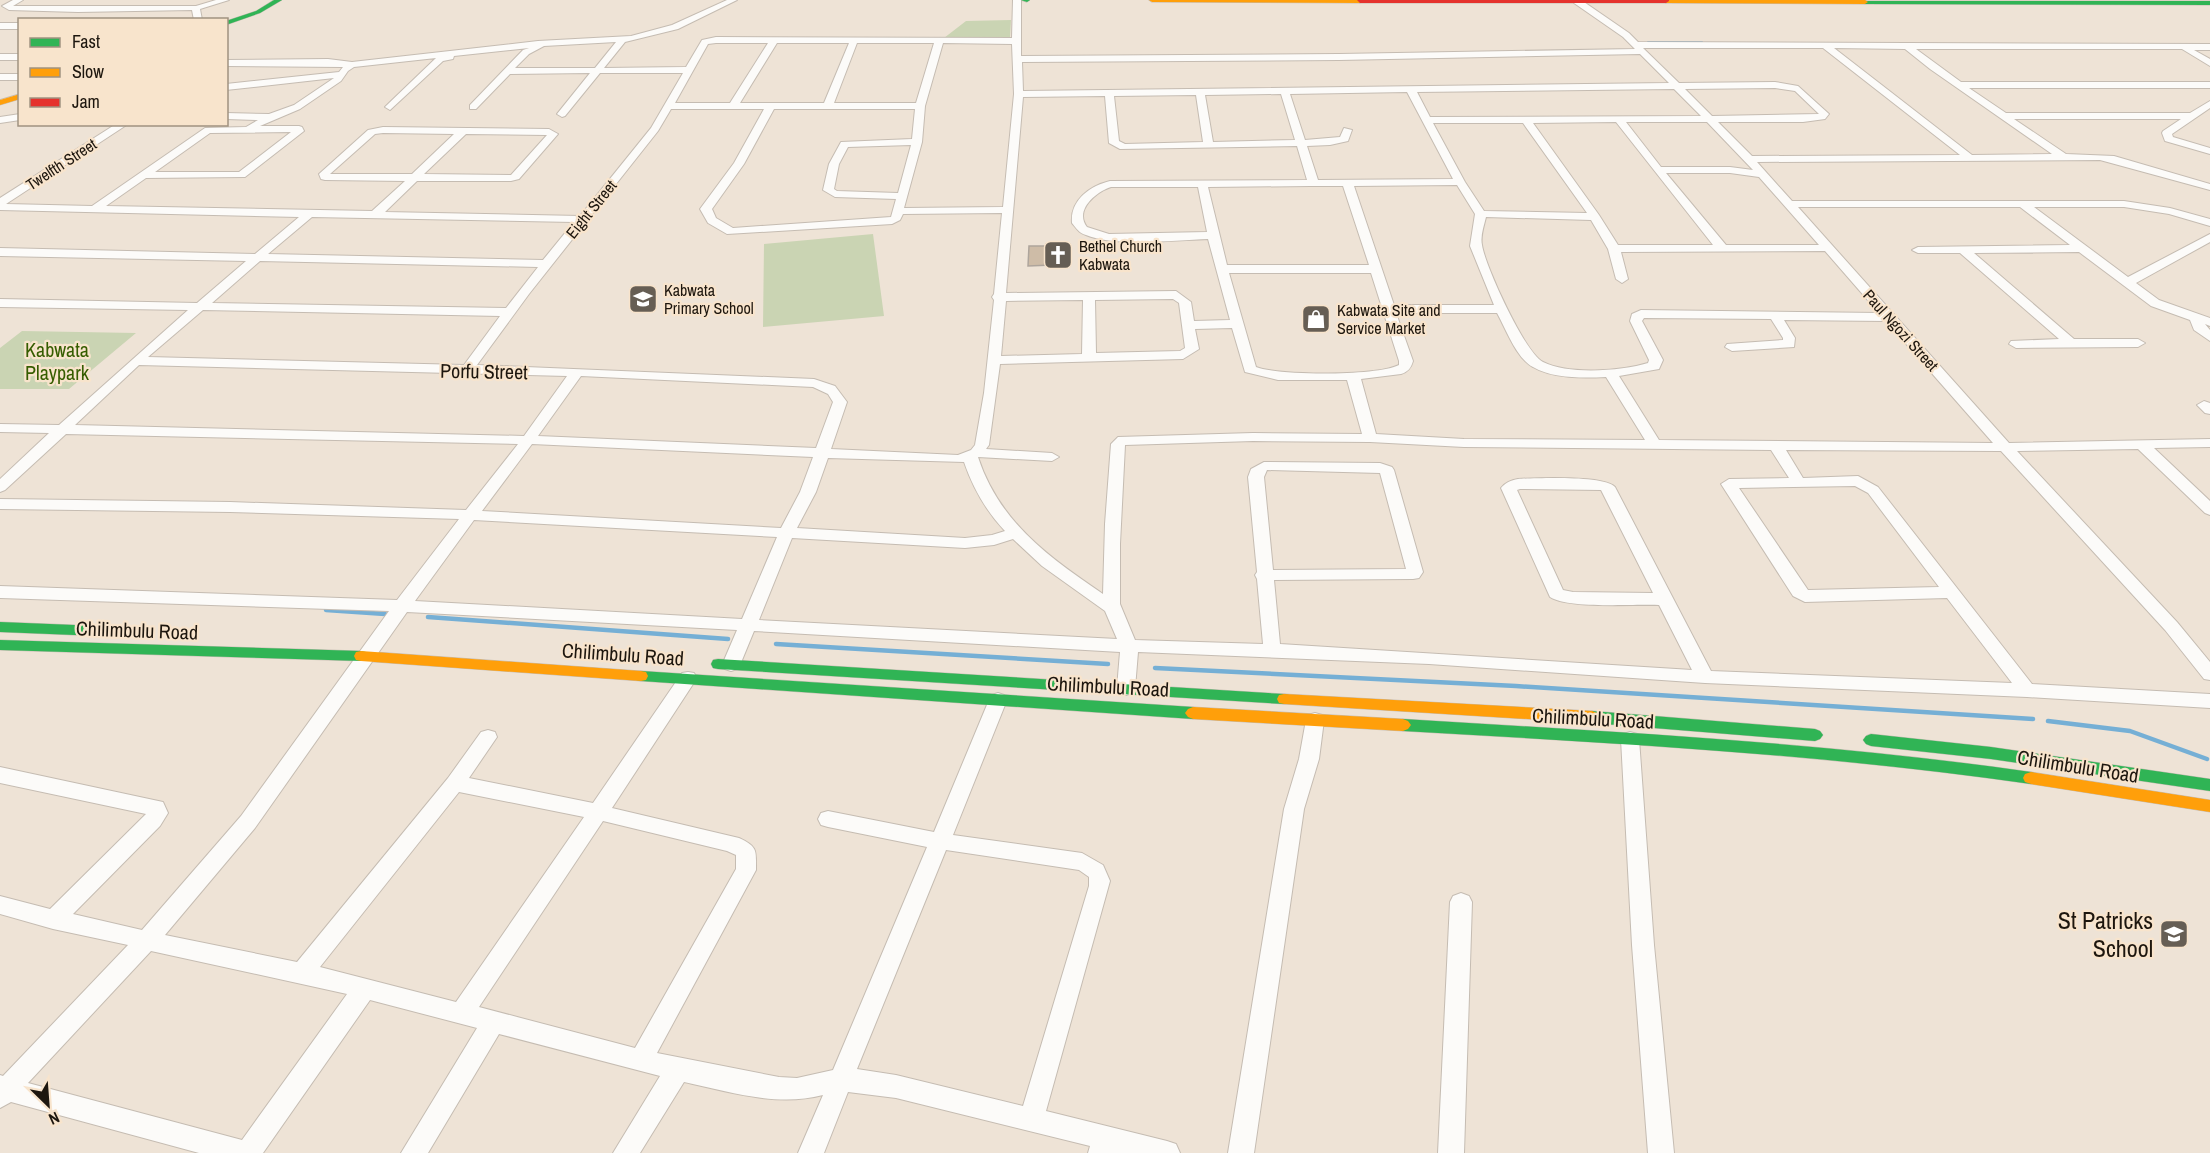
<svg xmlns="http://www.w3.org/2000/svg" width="2210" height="1153" viewBox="0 0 2210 1153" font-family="'Archivo Narrow',sans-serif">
	<rect width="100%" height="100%" fill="#eee3d6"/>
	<path fill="#cad4b3" d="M1011,20L1010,38H944L966,21Z
		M873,234L884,316L763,327L764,244Z
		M22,331L136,333L69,389H0V348Z"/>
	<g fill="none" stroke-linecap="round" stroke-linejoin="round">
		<path stroke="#75afd5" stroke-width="2" d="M1648,42H1702"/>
		<path stroke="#75afd5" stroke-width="4.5" d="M326,610L385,614
			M428,617L728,639
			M776,644L1108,664
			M1155,668L1516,686L2033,719
			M2048,721L2130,731L2207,759"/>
	</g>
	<path fill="#cebca7" stroke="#aea59c" stroke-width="1.5" d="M1029,246H1052V265L1028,266Z"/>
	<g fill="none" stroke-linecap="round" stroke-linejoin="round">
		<g stroke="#c5bcb2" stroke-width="2">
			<path id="street" d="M13,0H23L13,6H196L216,0H229L200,9L202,20H194L192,10L78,12L9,10L2,6Z
				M727,0H737L678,29L625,42L604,68L686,67L702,40L716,37L1012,38L1013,0H1021V56L1339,54L1635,49L1623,37L1574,3V0H1581L1629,33L1638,42L2210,44V50H2194L2210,59V66L2182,49H1916L1961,82H2210V88H1969L2006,113H2190L2210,101V108L2172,134L2173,137L2210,148V154L2165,141L2162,133L2163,131L2181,119H2014L2066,154L2114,156L2210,184V190L2100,160L1757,162L1792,201H2124L2170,208L2210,219V226L2169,214L2124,207H2034L2128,277L2210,234V242L2136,283L2159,300L2210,318V326L2205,324L2210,330V341L2194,330L2190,320L2151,306L2079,252L1974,253L2074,339H2138L2145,343L2138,347L2016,348L2009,344L2011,341L2059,339L1960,253H1918L1912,250L1918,247L2070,245L2020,207H1798L2009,443L2210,439V447L2154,448L2210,501V515L2205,513L2138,449L2017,451L2177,622L2210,662V680L2204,679L2165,630L2001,451L1786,450L1803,478L1858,476L1878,487L2032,684L2210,694V708L2027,697L1705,683L1429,664L1138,652L1135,688L1132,693L1126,695L1120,693L1117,688L1120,652L754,631L740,665L737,669L731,671L725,669L722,665L737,630L407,612L255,828L165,935L297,962L448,778L481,732L488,730L495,732L497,737L469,778L593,803L682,673L688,672L694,673L697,678L612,808L739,838C758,847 756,850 756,870L657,1053L779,1077L797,1078L833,1070L927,847L828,827L821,825L818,819L821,813L828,811L934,832L989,700L992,695L998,693L1004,695L1007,700L953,835L1082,853L1103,865L1110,881L1046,1111L1167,1141L1176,1144L1180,1153H1088L1090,1146L896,1098L848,1092L824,1153H798L823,1095C777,1107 730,1092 684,1082L640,1153H613L660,1076L499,1034L428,1153H401L477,1028L370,1000L263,1153H199L11,1102L0,1108V1075L3,1076L128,945L53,929L0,914V896L50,909L146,814L0,783V767L163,802L168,813L160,826L73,914L142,930L241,816L389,611L0,598V586L397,600L459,519L230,512L0,509V499L230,502L466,510L518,444L66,434L5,490L0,492V479L49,433L0,432V424L59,425L188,310L0,307V299L197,303L246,261L0,256V248L255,254L299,217L0,210V198L116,124H128L6,204L92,206L205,128L246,127L258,120L226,119V113L269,114L294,105L334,78L226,90V84L339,72L343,67L226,66V60L328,59L352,62L538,41L631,36L672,25ZM616,42L595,68H515L529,54L544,46ZM716,43H768L730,103H675L708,44ZM777,43H849L824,103H740ZM857,43H934L916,103H834ZM943,43L1012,44L1014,94L1003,207L904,208L922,142L925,106ZM529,48L523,50L470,105V109H476L510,74L590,73L557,114L562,117L565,116L600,73H683L651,128L580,216L385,212L417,181H511L519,179L558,134L549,129L383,127L368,130L319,174L321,179L325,180L405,181L372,211L106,206L146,178L245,177L304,131L302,127L299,126H260L300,109L341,81L348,71L354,67L436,58L387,105L385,107L390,110L443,61L453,59L454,56ZM1643,48H1823L1960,155L1752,156L1718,122H1803L1825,119L1829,114L1798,86L1775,82L1679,83ZM1834,48L1905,49L1930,69L2052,154L1972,155ZM1640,54L1669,83L1023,91L1022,62L1339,60ZM1775,88L1795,91L1819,114L1712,116L1685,89ZM1674,89L1701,116L1430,117L1417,92ZM1407,92L1453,179L1318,180L1307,146L1330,145L1348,141L1352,130L1344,128L1340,137L1305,140L1290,94ZM1281,94L1295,140L1213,142L1205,95ZM1196,95L1203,142L1125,144L1119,141L1114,96ZM1105,96L1109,143L1120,149L1297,146L1307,180L1110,181C1090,186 1070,200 1072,223C1077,229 1079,233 1086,235C1113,247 1177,240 1208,239L1230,320L1194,321L1191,302L1176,291L1006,293L1023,97ZM671,109H764L734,163L700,209L708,223L727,234L892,224L900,220L903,214L1002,213L994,294L992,297L994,300L984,393L975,445L971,450L958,455L831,449L847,402L835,386L814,379L477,365L529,294L658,131ZM774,109H915L912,139L841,142L829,164L823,190L835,197L896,199L891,217L733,228L716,218L712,209L744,164ZM1616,122L1713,245H1618L1599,215L1533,123ZM1626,122H1707L1753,170L1730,167H1661ZM1433,123H1523L1587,213L1484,211L1465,182ZM291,132L239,172H155L210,133ZM383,133L454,134L412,174H330L375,134ZM466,134L547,135L511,175L424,174ZM911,145L898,193L837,191L834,189L839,164L848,147ZM1666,173H1730L1759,177L1819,245H1726ZM1457,185L1475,214L1470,246L1494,305H1394L1354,186ZM1310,186H1343L1369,265H1227L1208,187ZM1111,187H1198L1207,232L1109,234L1087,227C1074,210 1096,192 1111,187ZM312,217L574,222L543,260L268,254ZM1486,217L1591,220L1608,249L1616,279L1622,283L1628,279L1621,252L1825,251L1879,313L1641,310L1632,314L1630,321L1649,360L1648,363C1622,371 1568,375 1543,362C1525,353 1485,266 1482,245C1480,236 1484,226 1486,217ZM260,261L538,267L506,308L212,303ZM1229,273H1371L1399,361V365C1378,376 1279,376 1256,367ZM1173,299L1179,303L1185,348L1180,351L1096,353L1095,300ZM1083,300L1082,354L1001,356L1006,301ZM203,310L500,316L464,365L148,357ZM1396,313H1497C1506,329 1516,358 1533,367C1553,379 1584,378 1606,377L1645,440L1464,439L1376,434L1361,379L1401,374C1408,372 1411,368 1413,361ZM1644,318L1771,319L1783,338V340L1727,344L1725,347L1732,351L1794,347L1795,338L1784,320L1886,321L1993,443L1659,440L1619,376L1659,369L1663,360L1642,321ZM1232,328L1245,372L1278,380H1347L1362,434L1253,433L1118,437L1111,444L1105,524L1103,594C1049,557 999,522 978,457L1052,461L1059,457L1052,453L986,449L989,445L1000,364L1183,359L1199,349L1195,329ZM139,365L567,376L524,436L75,425ZM581,376L813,387L828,394L833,402L816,448L538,436ZM1253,441L1370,442L1464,447L1771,450L1789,478L1729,479L1721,484L1793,596L1805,602L1947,598L2012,683L1711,671L1615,487C1605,475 1535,478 1518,479C1511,480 1505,483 1501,488L1550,597C1568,609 1634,604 1659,605L1692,670L1280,644L1274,580L1413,579L1419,578L1423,572L1394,470L1392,467L1380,463L1264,462L1251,469L1248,477L1257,572L1255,575L1257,579L1263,644L1135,640L1120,604V544L1125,445ZM532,444L813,457L800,492L781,528L482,511ZM828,458L964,462C973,488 986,511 1005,531L992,535L965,538L797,528L816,492ZM1267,470L1380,473L1406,569L1273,570L1264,477ZM1855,486L1868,493L1939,587L1808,590L1739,488ZM1520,489L1601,490L1653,593L1573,592L1563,590L1517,490ZM474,520L777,537L742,619L415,601ZM792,538L965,548L994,545L1013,539L1042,566L1105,611L1117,639L759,620ZM459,792L584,817L456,1002L320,967ZM603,821L727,851L736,855V869L635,1048L479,1007ZM946,850L1079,870L1089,877V886L1023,1106L896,1075L857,1069ZM151,951L347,994L242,1140L28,1083Z
				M0,23H20V29H0Z
				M0,54H20V60H0Z
				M0,74H20V80H0Z
				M20,114V120L0,123V117Z
				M2204,401L2210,403V414L2205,413L2197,405Z
				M1315,713L1322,715L1324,720L1319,759L1304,809L1254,1153H1228L1284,809L1299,759L1306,720L1308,715Z
				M1630,732L1637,734L1639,739L1654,945L1674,1153H1648L1632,945L1621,739L1623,734Z
				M1461,893L1469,896L1472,902L1464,1153H1438L1450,902L1453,896Z"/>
		</g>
		<g stroke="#c5bcb2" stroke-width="1">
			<path id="fast" d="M274,0H282L260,13L226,25V21L256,11Z
				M1021,0H1030L1027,2Z
				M1863,1H2210V5L1865,4Z
				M0,622L124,627L131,632L124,637L0,632Z
				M0,640L361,651L366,652L368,656L366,660L361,661L0,650Z
				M718,659L1284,694L1289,695L1291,699L1289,703L1284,704L718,669L713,668L711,664L713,660Z
				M641,671L1193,707L1198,709L1201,713L1198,717L1193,719L641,681L636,680L634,676L636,672Z
				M1592,711L1815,729L1820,731L1823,735L1820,739L1815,741L1592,723L1587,721L1584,717L1587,713Z
				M1403,719C1613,732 1823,742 2031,772L2037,774L2039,778L2037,782L2031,784C1823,754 1613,743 1403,731L1398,729L1395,725L1398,721Z
				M1871,734L1991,747L2210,779V791L1991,759L1871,746L1866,744L1863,740L1866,736Z"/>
		</g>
		<g stroke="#c5bcb2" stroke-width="1">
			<path id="slow" d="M1149,0H1363V1L1360,3L1152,2Z
				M1663,0H1865L1868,2L1865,4L1666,3Z
				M20,94V99L0,105V100Z
				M361,651L641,671L646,672L648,676L646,680L641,681L361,661L356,660L354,656L356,652Z
				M1284,694L1592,711L1597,713L1600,717L1597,721L1592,723L1284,704L1279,703L1277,699L1279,695Z
				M1193,707L1403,719L1408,721L1411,725L1408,729L1403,731L1193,719L1188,717L1185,713L1188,709Z
				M2031,772L2210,800V812L2031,784L2025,782L2023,778L2025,774Z"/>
		</g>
		<g stroke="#c5bcb2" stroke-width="1">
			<path id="jam" d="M1357,0H1669V1L1666,3H1360Z"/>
		</g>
		<use href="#street" fill="#fcfbf9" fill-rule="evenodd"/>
		<use href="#fast" fill="#30b455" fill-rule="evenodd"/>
		<use href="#slow" fill="#ff9f0a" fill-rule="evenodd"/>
		<use href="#jam" fill="#e5322d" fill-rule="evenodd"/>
	</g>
	<defs>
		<g id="church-square" transform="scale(1.5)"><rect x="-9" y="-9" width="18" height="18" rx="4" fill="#665e54" stroke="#f8e4cc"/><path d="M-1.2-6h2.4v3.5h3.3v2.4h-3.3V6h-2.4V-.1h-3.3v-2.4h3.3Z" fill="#fff"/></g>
		<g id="school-square" transform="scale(1.5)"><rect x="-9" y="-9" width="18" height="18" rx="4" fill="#665e54" stroke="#f8e4cc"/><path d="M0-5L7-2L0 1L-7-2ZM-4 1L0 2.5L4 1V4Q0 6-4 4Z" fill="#fff"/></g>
		<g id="shop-square" transform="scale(1.5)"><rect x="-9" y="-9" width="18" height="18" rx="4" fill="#665e54" stroke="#f8e4cc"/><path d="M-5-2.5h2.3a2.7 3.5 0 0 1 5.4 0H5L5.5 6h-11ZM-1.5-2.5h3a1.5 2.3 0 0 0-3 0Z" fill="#fff"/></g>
	</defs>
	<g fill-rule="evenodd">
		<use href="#church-square" x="1058" y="255"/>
		<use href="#school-square" x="643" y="299"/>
		<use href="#shop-square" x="1316" y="319"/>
		<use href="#school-square" x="2174" y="934"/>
	</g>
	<g text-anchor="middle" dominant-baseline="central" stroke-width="4.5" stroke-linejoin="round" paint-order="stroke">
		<g font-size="16" fill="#1d160e" stroke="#f8e4cc">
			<text transform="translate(61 164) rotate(-33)">Twelfth Street</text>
			<text transform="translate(591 209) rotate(-51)">Eight Street</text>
			<text transform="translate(1901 330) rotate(48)">Paul Ngozi Street</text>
		</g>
		<g font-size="16" fill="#1d160e" stroke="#f8e4cc" text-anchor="start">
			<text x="1079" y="246">Bethel Church<tspan x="1079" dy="18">Kabwata</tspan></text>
			<text x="664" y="290">Kabwata<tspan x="664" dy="18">Primary School</tspan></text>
			<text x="1337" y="310">Kabwata Site and<tspan x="1337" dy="18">Service Market</tspan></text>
		</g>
		<g font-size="20" fill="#365d00" stroke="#f8e4cc">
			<text x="57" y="349">Kabwata<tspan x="57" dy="23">Playpark</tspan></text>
		</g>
		<g font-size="20" fill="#1d160e" stroke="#f8e4cc">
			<text transform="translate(484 371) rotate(1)">Porfu Street</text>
			<text transform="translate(137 630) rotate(2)">Chilimbulu Road</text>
			<text transform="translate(623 654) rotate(4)">Chilimbulu Road</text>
			<text transform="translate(1108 686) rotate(3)">Chilimbulu Road</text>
			<text transform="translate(1593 718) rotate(3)">Chilimbulu Road</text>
			<text transform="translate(2078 766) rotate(9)">Chilimbulu Road</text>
		</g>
		<g font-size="24" fill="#1d160e" stroke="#f8e4cc" text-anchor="end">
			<text x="2153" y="920">St Patricks<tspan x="2153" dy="28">School</tspan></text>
		</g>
	</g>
	<rect x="18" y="18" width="210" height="108" fill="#f8e4cc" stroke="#a09280" stroke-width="1.5"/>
	<rect x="30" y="38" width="30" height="9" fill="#30b455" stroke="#a09280" stroke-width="1.5"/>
	<text x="72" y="48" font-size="18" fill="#1d160e">Fast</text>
	<rect x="30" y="68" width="30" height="9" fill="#ff9f0a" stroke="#a09280" stroke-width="1.5"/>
	<text x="72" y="78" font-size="18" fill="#1d160e">Slow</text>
	<rect x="30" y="98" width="30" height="9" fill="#e5322d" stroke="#a09280" stroke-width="1.5"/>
	<text x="72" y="108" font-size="18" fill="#1d160e">Jam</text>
	<g transform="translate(48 1105) rotate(155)" stroke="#f8e4cc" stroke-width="4.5" paint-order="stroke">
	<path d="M0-4.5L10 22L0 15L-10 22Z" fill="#1d160e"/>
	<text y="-9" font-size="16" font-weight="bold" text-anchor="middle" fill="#1d160e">N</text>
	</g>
</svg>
